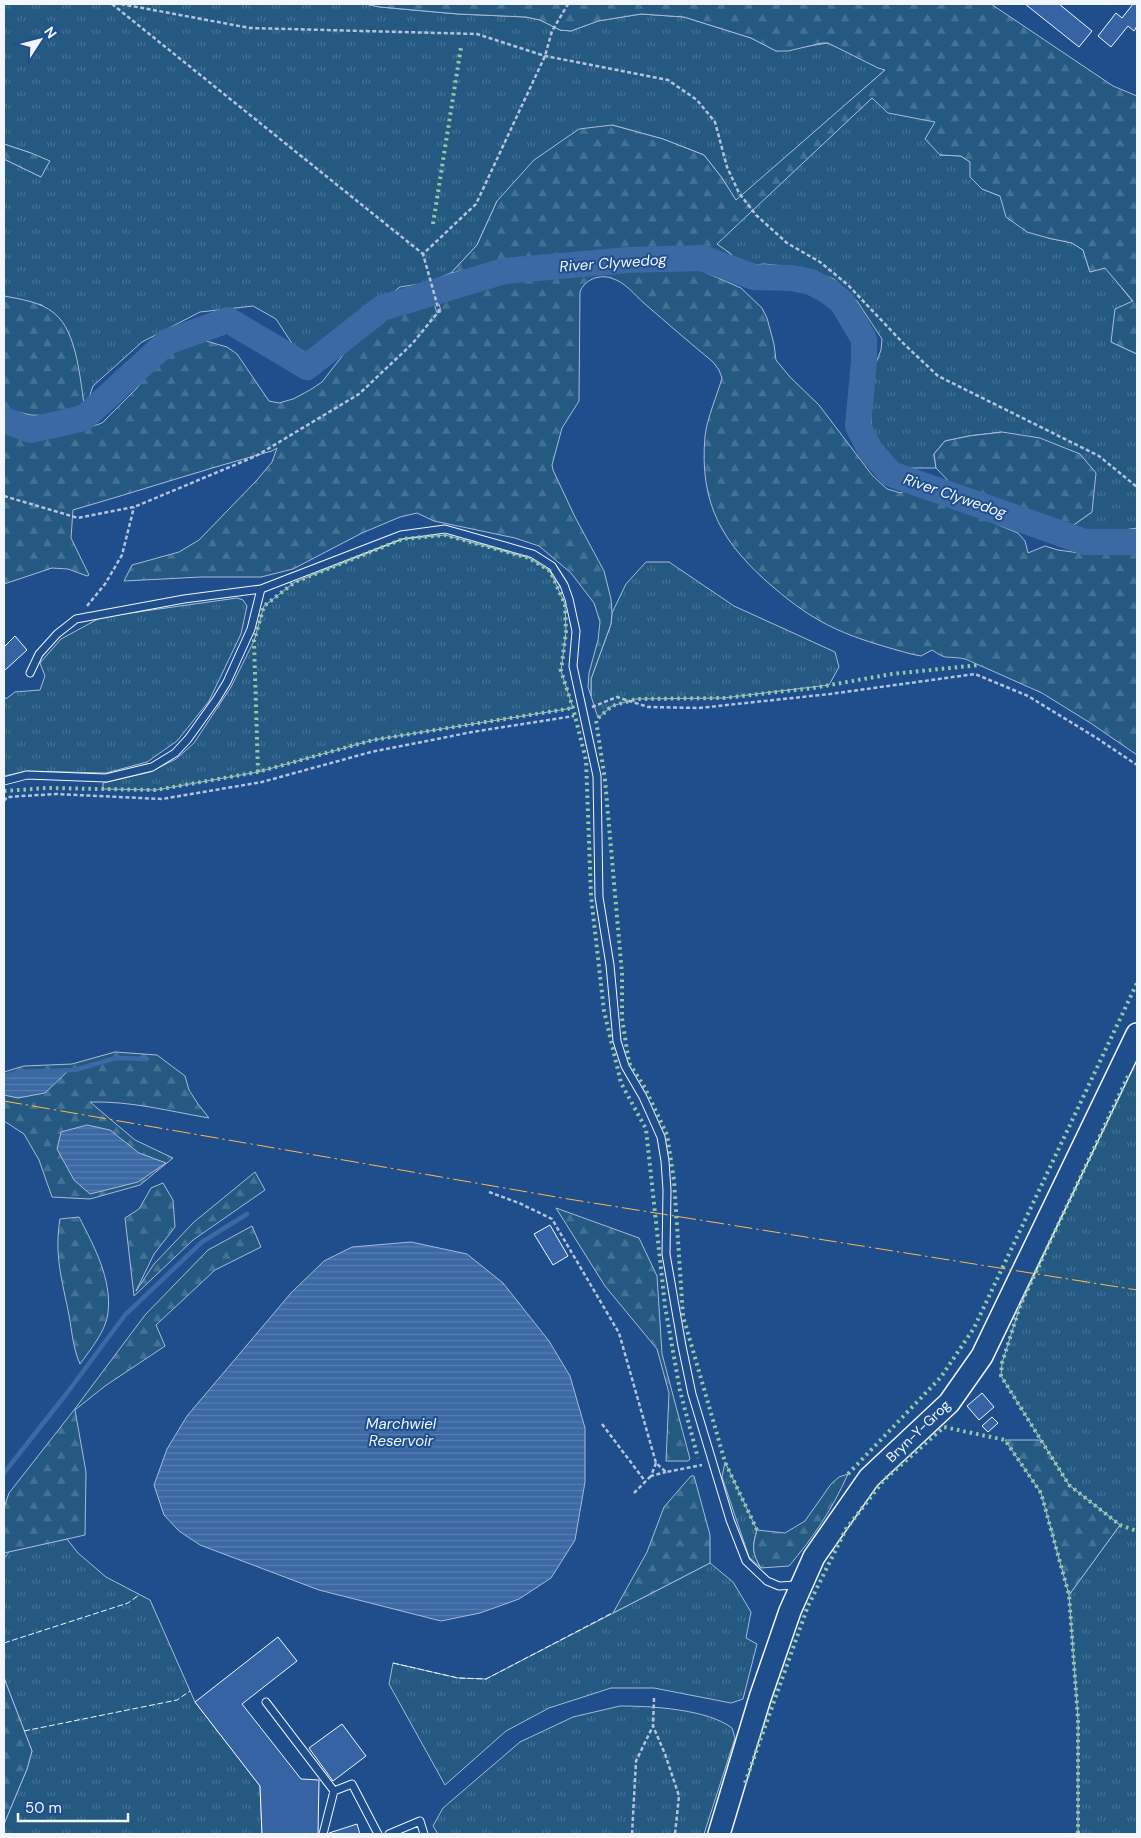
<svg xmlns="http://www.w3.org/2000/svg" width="1141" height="1838" viewBox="0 0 1141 1838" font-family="'DM Sans',sans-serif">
	<defs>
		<pattern id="grass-tufts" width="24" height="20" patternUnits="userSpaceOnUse" patternTransform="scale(1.25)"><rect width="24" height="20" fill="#245a82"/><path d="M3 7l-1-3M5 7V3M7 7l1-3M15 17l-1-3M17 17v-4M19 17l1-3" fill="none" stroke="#447295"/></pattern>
		<pattern id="forest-firs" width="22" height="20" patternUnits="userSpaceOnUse" patternTransform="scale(1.25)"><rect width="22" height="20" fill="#245a82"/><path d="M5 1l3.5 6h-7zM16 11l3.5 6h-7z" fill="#447295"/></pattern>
		<pattern id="water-rules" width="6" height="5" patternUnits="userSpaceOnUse" patternTransform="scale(1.25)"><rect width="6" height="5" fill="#3b69a3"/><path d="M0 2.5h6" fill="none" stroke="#587fb1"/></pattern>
	</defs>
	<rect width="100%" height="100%" fill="#1f4e8c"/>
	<path fill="url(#grass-tufts)" stroke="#a8bbd7" d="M4,4H365L380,7L458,14L526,17L540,20L560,30L571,31L598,21L641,14L684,17L751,38L776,51L828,43L885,70L736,201L722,178L704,155L663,139L612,125L497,201L477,245L451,273L426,283L400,287L310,354H299L276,319L253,306L200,312L142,342L93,386L85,410L73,347L68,332L42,305L4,296V159L41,177L31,153L4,144Z
		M872,98L917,117L936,122L940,155L961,156L970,162L982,189L1000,196L1048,238L1072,243L1083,250L1090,272L1105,267L1133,302L1111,342L1137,354V528L1087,536L1065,531L1092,512L1002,432L969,436L945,441L934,454L936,468H898L884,461L871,442V404L868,396L871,376L881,350L882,339L857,301L834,279L803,268L764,264L738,267L731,254L716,244Z
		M445,535L529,558L550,571L565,604L566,632L561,671L573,708L373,740L258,772L156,790L103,789V783L150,772L176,759L194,743L231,687L254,641L264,606L295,582L403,539Z
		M646,562H669L734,606L835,652L839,667L829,685L724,698L636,699L612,706L598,718L591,696V679L611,624L612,613L626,584Z
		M237,598L243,600L247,606L241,634L209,701L177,741L147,762L106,773L26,771L4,776V696L6,699L15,692L40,690L45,676L40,663L61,639L98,619L116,615Z
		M1137,1058V1834H1078V1719L1069,1595L1120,1525L1069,1485L1001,1376L1002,1363L1020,1306Z
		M725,1462L757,1530C752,1547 752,1553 761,1568L749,1557L722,1477Z
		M67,1539L78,1553L106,1577L150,1600L195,1702L260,1786L262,1834H4V1824L27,1769L32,1751L4,1678V1558L10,1551Z
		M710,1563L733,1582L751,1612L746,1638L757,1644L743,1699L731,1703L654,1688H611L549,1708L506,1731L445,1785L389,1684L393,1663L458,1678L486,1679Z
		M620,1706C651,1706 707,1709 732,1728L735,1738L704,1834H438L433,1826L443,1808L520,1742L573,1717Z"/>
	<path fill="url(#forest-firs)" stroke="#a8bbd7" d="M365,4H991L1113,86L1137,96V354L1111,342L1115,309L1133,301L1105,268L1090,272L1083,250L1072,243L1048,238L1027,232L1006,217L1000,196L982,189L970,177V162L961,156L940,155L925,139L935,122L888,113L872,98L717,244L731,254L738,267L703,254L501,263L451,273L477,245L497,201L534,160L579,129L612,125L663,139L704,155L722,178L736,200L885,70L878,68L828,43H822L788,51H776L751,38L684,17L641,14L598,21L571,31L560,30L540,20L526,17L458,14L380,7Z
		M4,144L31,153L50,161L41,177L4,159Z
		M672,265L693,267L741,288L762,308L767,318L774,344L776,360L790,377L819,405L872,475L887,489L901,493L917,482L937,484L948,491L971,515L978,516L987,513L996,524L1018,533L1025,541L1028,553L1045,546L1058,550L1087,554L1137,553V755L1092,724L1042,693L979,665C973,663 966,658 959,658C944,656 947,660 932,650L921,656L911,654C886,647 860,640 836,629C812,618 793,604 773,587C723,544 699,505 705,436C707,418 717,396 722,378L719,370L713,362C690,343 667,323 645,304C633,294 627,283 611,278C599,274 584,280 580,292L579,401L562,428L552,465L553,470L575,517L604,571L611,599L612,613L611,624L591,679V696L588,687L589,673L598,640L600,622L594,603L571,573L539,546L515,538L434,521L417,513L400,517L362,533L293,569L261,577H201L124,581L132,565L179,552L199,540L257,480L272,462L277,448L272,451C205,469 139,491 73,510L71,538L89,575L87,576L68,569L52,568L4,584V432L17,436L36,439L88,428L102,423L136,389L165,354L177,343L183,341H206L227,347L237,354L269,401L279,403L293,399L310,390L322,382L367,324L376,316L401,301L432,297L437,313L441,312L438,299L496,282L527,279L599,267Z
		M4,296C20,299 41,302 54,313C78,332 80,382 85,410L59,416L31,415L4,409Z
		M1002,432L1040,438L1080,454L1096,473L1092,512L1065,531L957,490L936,468L934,454L945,441L969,436Z
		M115,1052L157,1055L185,1076L189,1090L198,1104L209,1118C168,1111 132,1101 90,1102L135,1140L173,1158L140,1185L90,1199L52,1197L39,1160L24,1134L4,1121V1072L24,1066L72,1064Z
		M255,1172L265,1190L193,1240L134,1296L125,1218L139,1209L151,1188L163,1183L173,1200L175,1227L154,1254L136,1291L154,1264L194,1222Z
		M556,1208L639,1238L657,1276L662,1354L690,1459L688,1461H666L669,1393L657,1349L605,1286Z
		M79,1217C94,1246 112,1279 108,1313C106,1331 90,1350 80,1364C73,1348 72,1332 69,1315C62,1280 54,1255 60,1219Z
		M252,1226L261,1247L215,1270L156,1325L165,1346L105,1386L75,1410L86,1472L85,1535L4,1553V1508L9,1493L74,1410L145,1315L208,1250Z
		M1005,1440H1041L1069,1485L1120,1525L1069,1595L1041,1493Z
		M848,1474C833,1508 813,1538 789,1566L761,1568C752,1553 752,1547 757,1530L785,1533L805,1521L831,1484L839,1477Z
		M691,1476H694L710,1535V1563L613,1613L647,1552L664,1507Z
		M4,1678L32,1751L27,1769L4,1824Z"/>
	<path fill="url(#water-rules)" stroke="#a8bbd7" d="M69,1070L45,1093L18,1098L4,1095V1077L21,1072Z
		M87,1125L110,1130L139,1153L166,1163L138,1182L90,1194L74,1180L57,1149L61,1132Z
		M411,1242L467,1254L503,1283L549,1341L570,1376L585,1428V1482L575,1540L551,1578L519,1599L480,1613L441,1621L319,1590L200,1545L179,1531L164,1515L154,1485L167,1449L187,1416L291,1293L324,1261L352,1247Z"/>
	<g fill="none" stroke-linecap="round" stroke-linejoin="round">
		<path stroke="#3b69a3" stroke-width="4.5" d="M4,1076L21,1072L75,1070L116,1058L147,1059
			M4,1473L67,1393L125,1315L202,1242L247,1214"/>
		<path stroke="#3b69a3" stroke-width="26" d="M4,420L31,430L84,418L167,342L228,320L307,367L382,308L504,271L628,260L702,258L754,277L791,278L811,282L828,291L842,302L864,339V361L858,426L870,450L891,474L1085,542H1137"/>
	</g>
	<path fill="#3563a3" stroke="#f2f6ff" d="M1025,4H1059L1092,31L1079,47Z
		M1133,4H1137V26L1134,31L1128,26L1111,47L1098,36L1116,13L1122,18Z
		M15,636L27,650L4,671V647Z
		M550,1225L568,1256L553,1265L534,1234Z
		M982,1393L994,1407L979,1420L967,1406Z
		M992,1417L998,1423L988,1432L982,1426Z
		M278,1637L297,1661L242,1704L301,1779L319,1780L318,1834H262L260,1786L195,1702Z
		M342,1724L366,1756L333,1781L309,1748Z
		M357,1824L360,1834H330L329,1833Z"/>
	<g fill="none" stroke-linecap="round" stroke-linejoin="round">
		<g stroke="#f2f6ff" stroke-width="9">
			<path id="lane" d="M30,673L39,654L57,634L76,619L184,599L261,589L401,535L445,529L533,554L552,566L564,585L569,599L576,631L573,666L597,776L599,897L610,965L617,1041L625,1066L643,1097L661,1137L665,1161L667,1190L666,1254L682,1346L692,1394L730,1520L746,1561L767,1581L779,1586L797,1585
				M4,781L27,775L106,778L152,767L175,753L188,739L216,700L227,682L251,629L261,589
				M266,1702L334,1791L352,1784L378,1834
				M323,1834L334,1791
				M389,1834L420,1821L424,1834"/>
		</g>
		<g stroke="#f2f6ff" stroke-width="24">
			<path id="primary" d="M719,1834L760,1698L790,1611L814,1557L869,1478L949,1403L982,1356L1137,1034"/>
		</g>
		<path stroke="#b3c4dc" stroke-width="2.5" stroke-dasharray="4 2.5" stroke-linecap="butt" d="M112,4L423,254
			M121,4L250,28L477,34L545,56L668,80L697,100L715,122L727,167L739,193L756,215L787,243L820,262L848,285L904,344L938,376L1099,456L1137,487
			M4,496L78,518L134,507L256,456L359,394L412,344L439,311L423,254L476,204L545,56L552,31L568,4
			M87,606L105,584L122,555L134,507
			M592,707L617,697L648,707L699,708L830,694L975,674L1028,696L1095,737L1137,765
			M4,801L7,797L56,794L162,799L262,782L371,752L472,732L574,716
			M489,1192L519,1203L552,1219L619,1333L656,1463L666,1472L702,1465
			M602,1424L645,1481
			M656,1463L651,1476L666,1472
			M634,1493L651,1476
			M654,1698L653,1726L665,1754L679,1796L675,1834
			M632,1834L636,1761L653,1726"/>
		<use href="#lane" stroke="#1f4e8c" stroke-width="7"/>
		<use href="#primary" stroke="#1f4e8c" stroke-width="21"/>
		<path stroke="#97c8a6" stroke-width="4" stroke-dasharray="2.5 4" stroke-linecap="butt" d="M433,224L461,47
			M258,772L254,641L264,606L295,582L403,539L445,535L529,558L550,571L565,604L566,632L561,671L573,708L586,760L591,896L604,1011L621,1083L646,1129L665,1306L680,1391L698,1458
			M4,791L47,788L156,790L258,772L373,740L573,708
			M1128,1076L1020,1306L1002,1363L1001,1376L1069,1485L1120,1525L1137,1531
			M848,1474L941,1377L974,1328L1137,983
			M757,1530L725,1462L683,1316L674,1180L667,1135L645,1088L629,1063L622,1018V974L605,780L596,720L612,706L636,699L724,698L813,688L892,674L979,665
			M745,1783L808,1606L846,1529L884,1480L944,1427L1005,1440L1041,1493L1069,1595L1078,1719V1834"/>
		<path stroke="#f2f6ff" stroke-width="1" stroke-dasharray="6 2.5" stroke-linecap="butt" d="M4,1643L128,1603L139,1595
			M393,1663L458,1678L486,1679L612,1613
			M24,1731L177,1700L190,1691"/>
		<path stroke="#ffb74d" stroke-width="1" stroke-dasharray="18 4 2.5 4" stroke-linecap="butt" d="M4,1101L562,1198L1137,1290"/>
	</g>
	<g text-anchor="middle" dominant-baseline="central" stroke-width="4" stroke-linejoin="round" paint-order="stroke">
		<g font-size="14" fill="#f2f6ff" stroke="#1f4e8c">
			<text transform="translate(918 1431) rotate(-44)">Bryn-Y-Grog</text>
		</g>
		<g font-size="15" font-style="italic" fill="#f2f6ff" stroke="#1f4e8c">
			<text transform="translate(613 263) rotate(-4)">River Clywedog</text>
			<text transform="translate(955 496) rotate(19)">River Clywedog</text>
			<text x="401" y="1424">Marchwiel<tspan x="401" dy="17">Reservoir</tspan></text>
		</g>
	</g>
	<rect width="1141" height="1838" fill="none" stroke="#f2f6ff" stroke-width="10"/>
	<g transform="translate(40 40) rotate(54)" stroke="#1f4e8c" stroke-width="4" paint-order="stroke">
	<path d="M0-4L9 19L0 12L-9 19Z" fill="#f2f6ff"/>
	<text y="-8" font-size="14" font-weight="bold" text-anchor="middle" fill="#f2f6ff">N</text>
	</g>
	<path d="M18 1813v8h110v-8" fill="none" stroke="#f2f6ff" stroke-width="2.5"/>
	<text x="25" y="1813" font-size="15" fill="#f2f6ff" stroke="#1f4e8c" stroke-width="4" paint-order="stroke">50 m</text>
</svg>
